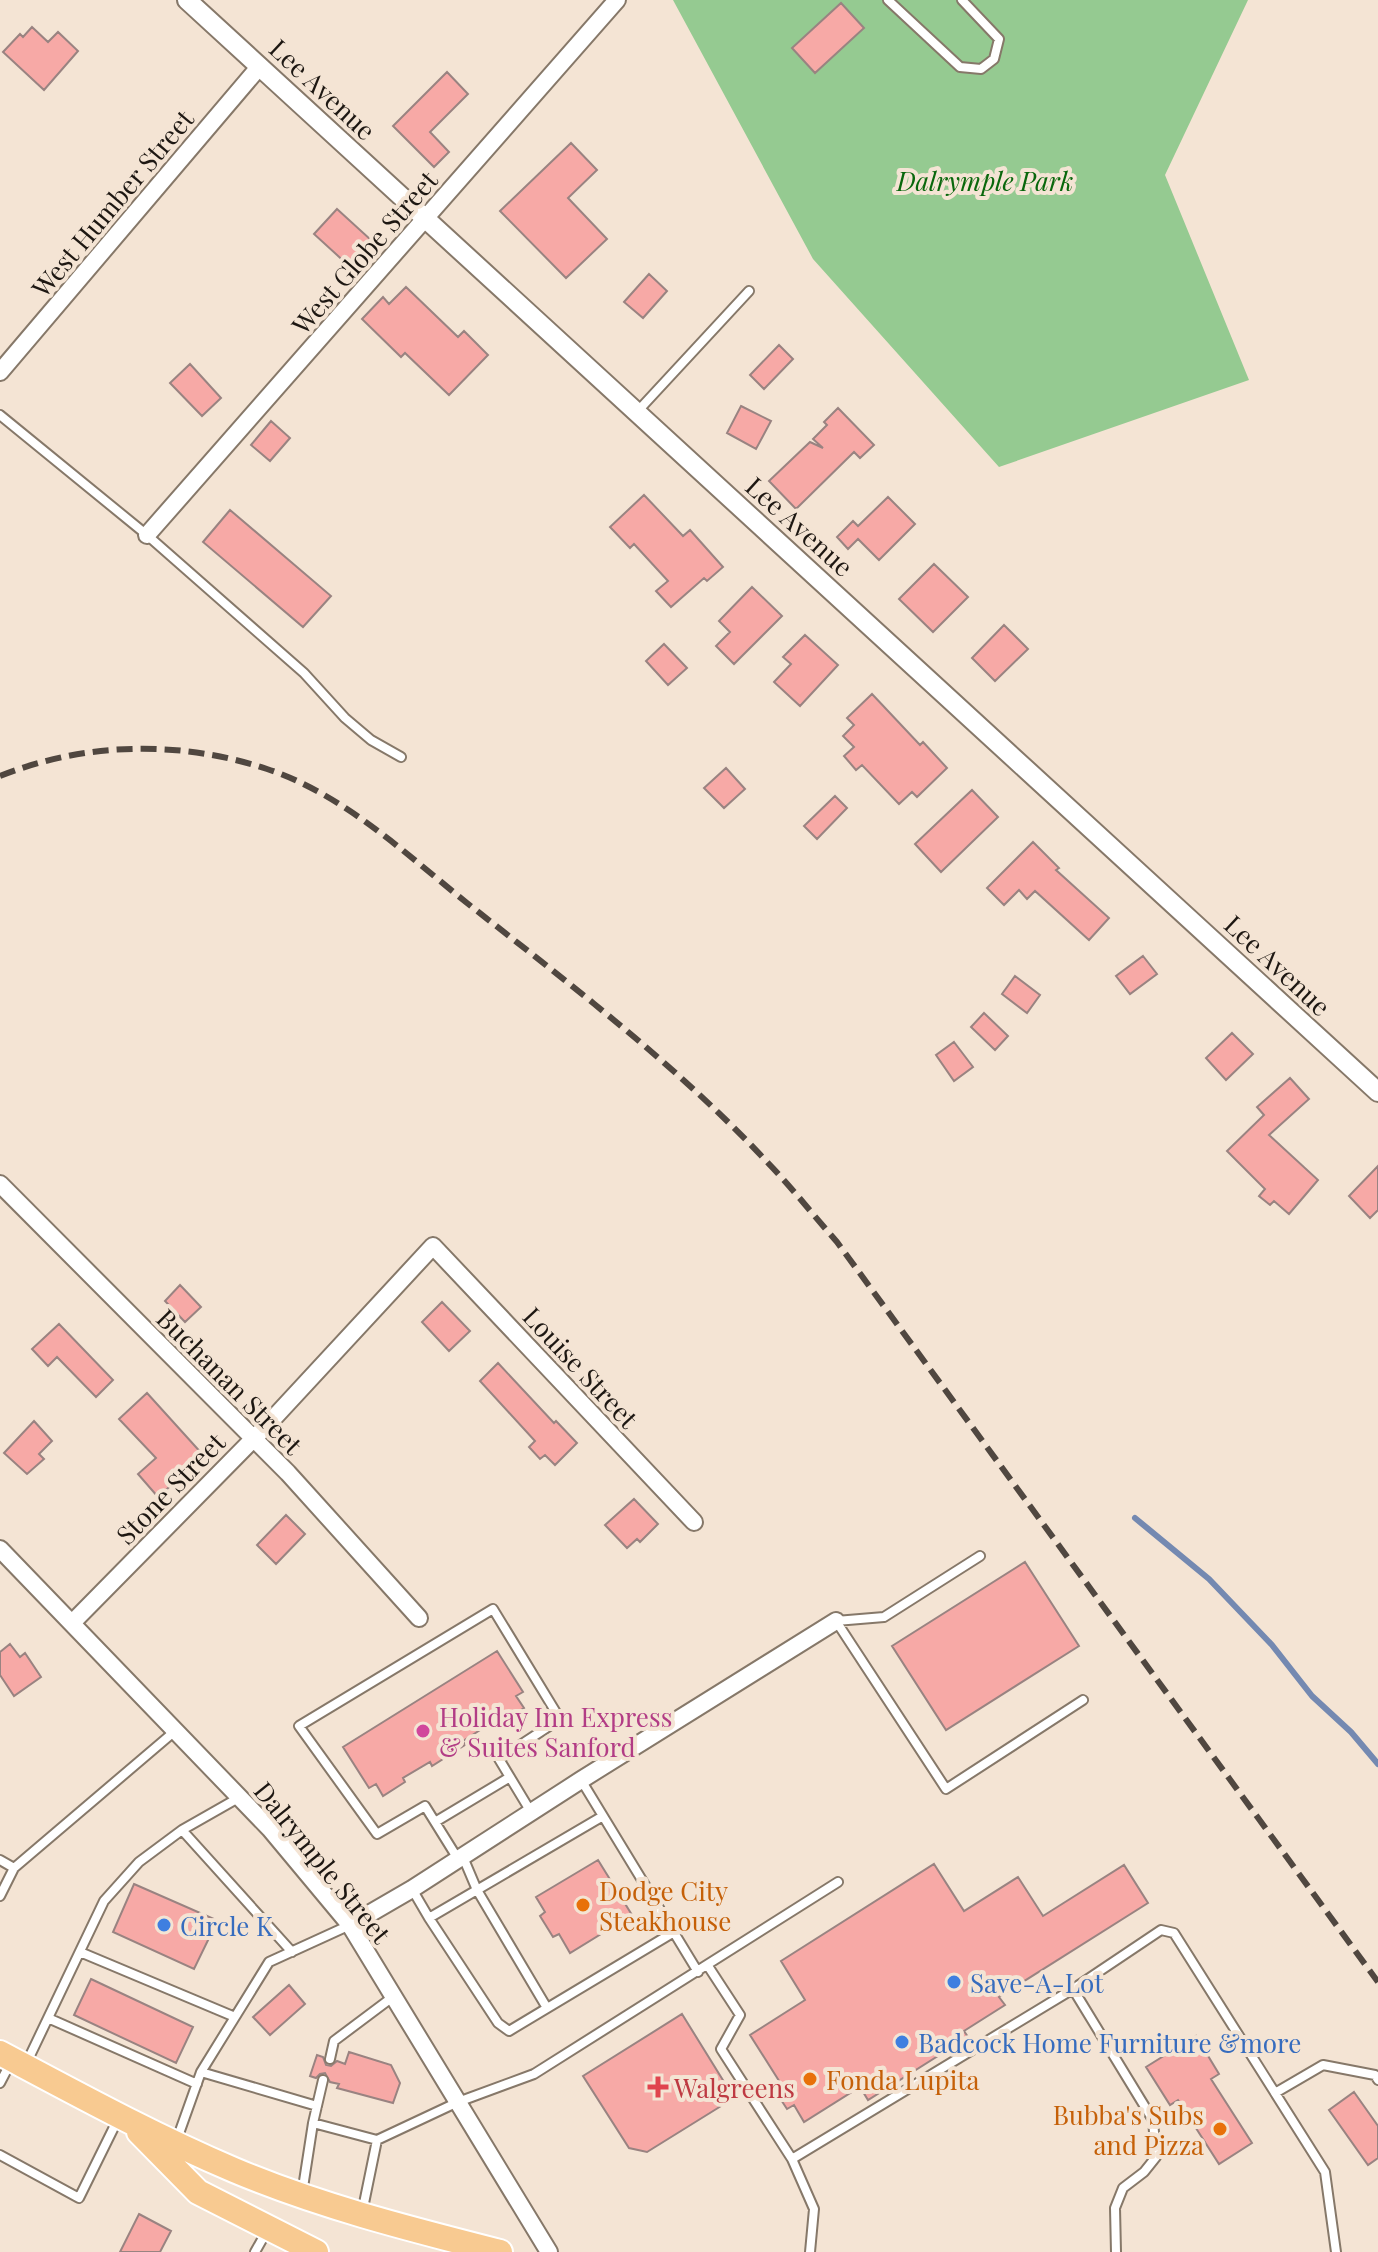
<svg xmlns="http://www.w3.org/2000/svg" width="1378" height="2252" viewBox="0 0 1378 2252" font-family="'Playfair Display',serif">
	<rect width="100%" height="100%" fill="#f4e4d4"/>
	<path fill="#95ca91" d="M673,0H1248L1165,175L1249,380L999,467L813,259Z"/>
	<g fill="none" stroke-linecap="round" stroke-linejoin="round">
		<path stroke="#7489b1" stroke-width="6" d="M1135,1518L1209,1579L1272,1645L1312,1696L1351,1732L1378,1764"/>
	</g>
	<path fill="#f7a9a6" stroke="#998381" stroke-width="2" d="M841,3L864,28L815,73L792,48Z
		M32,27L48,42L58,32L78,51L44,90L3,52L20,34L23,37Z
		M447,72L468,94L430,132L449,152L434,167L393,126Z
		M571,143L597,170L568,198L607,239L566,278L500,211Z
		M337,209L371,240L348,265L314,234Z
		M649,274L667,291L643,318L624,302Z
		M406,287L458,337L464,331L488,355L449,395L405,353L401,357L362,319L383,297L389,304Z
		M779,345L793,359L764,389L750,375Z
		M190,364L221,398L202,416L170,383Z
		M741,406L771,421L756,449L727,433Z
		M838,408L874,445L860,458L854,452L796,509L769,481L810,442L823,448L813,439L827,425L824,422Z
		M271,421L290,438L270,461L251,445Z
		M644,495L683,536L690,530L723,567L707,581L704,578L671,607L656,591L668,581L634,544L630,548L610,527Z
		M888,497L915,524L879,560L858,539L848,549L837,537L853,521L858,526Z
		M230,510L331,596L303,627L203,542Z
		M934,564L968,597L933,632L899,599Z
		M752,587L782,616L734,664L716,646L730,632L719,621Z
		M1004,625L1028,649L995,681L972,658Z
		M805,635L838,665L800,706L774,682L791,664L783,657Z
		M664,644L687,668L668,685L646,661Z
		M872,694L920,745L923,742L947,768L917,797L912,792L899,804L862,765L856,770L844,756L854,747L843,736L854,725L847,718Z
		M726,768L745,789L724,808L704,788Z
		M972,790L998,817L941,872L915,844Z
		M835,796L847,808L817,839L804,826Z
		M1033,842L1059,868L1056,870L1109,918L1089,940L1035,891L1027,899L1019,890L1004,905L987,888Z
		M1143,956L1157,974L1130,994L1116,976Z
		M1015,976L1040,995L1027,1013L1002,994Z
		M984,1013L1008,1036L995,1050L971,1027Z
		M1232,1033L1253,1054L1226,1080L1206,1058Z
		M954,1042L973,1067L954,1081L936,1055Z
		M1290,1078L1309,1099L1269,1135L1318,1180L1289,1214L1274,1201L1270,1205L1259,1196L1265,1189L1227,1151L1264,1115L1257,1107Z
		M1378,1166V1210L1370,1218L1349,1196Z
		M180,1285L201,1307L185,1322L165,1301Z
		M442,1302L470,1331L449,1351L422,1322Z
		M59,1324L113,1380L96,1397L57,1357L48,1366L32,1349Z
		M498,1363L554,1423L556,1421L577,1443L555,1465L545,1455L540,1459L529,1447L535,1441L480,1381Z
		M147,1393L204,1456L158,1497L138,1474L156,1458L119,1419Z
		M34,1421L52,1441L39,1454L44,1459L27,1474L4,1453Z
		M634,1499L658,1524L640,1542L637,1539L627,1548L605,1525Z
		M286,1515L305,1534L276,1564L257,1545Z
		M1025,1562L1079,1646L946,1730L892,1646Z
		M10,1644L20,1657L25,1653L41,1677L14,1696L0,1675V1652Z
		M497,1651L523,1692L516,1696L524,1708L501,1722L499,1718L463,1741L465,1745L432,1766L430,1762L403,1778L405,1782L383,1796L376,1784L369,1788L343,1747Z
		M598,1860L632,1915L570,1953L559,1934L553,1937L540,1916L545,1912L536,1897Z
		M934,1864L964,1911L1018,1877L1043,1916L1124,1865L1148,1903L999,1997L1005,2005L964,2031L968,2037L868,2100L860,2087L804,2122L794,2105L787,2109L774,2089L781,2084L750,2035L805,2000L781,1961Z
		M134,1884L214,1919L208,1933L211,1934L194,1969L113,1932Z
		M91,1979L193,2027L176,2063L74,2015Z
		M289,1985L305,2004L270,2035L253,2017Z
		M682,2014L734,2098L647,2152L629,2148L583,2076Z
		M1196,2036L1219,2074L1211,2079L1252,2143L1219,2164L1178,2100L1170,2105L1146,2067Z
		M349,2052L391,2065L400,2083L393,2103L337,2088L339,2084L330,2082L325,2073L320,2074L316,2078L310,2076L317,2055L323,2057L326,2065L331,2066L337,2061L345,2064Z
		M1354,2092L1378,2126V2158L1368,2165L1329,2110Z
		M139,2214L171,2231L160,2252H120Z"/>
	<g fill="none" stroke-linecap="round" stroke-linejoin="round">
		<g stroke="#867869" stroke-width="12">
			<path id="service" d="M888,0L960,67L981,69L994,59L999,39L962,0
				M636,413L749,291
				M0,415L147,535L304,673L345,718L371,740L401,757
				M980,1556L884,1617L836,1621L946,1789L1083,1700
				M581,1780L698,1972
				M240,1797L182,1830L292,1952
				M603,1816L429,1918L498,2023L509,2031L674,1932
				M435,1822L510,1777
				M463,1857L477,1890L547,2008
				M458,1859L425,1806L377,1834L299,1726L493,1609L560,1719L499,1759L531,1812
				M0,1860L14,1868L175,1731
				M412,1889L429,1918
				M0,1896L14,1868
				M80,1952L235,2017
				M708,1966L740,2015L721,2049L792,2159L814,2209L810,2252
				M1073,1989L1153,2120L1156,2157L1144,2172L1123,2188L1115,2208L1116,2252
				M48,2018L197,2084
				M330,2059L334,2041L394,1996
				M26,2064L104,1901L139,1862L182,1830
				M201,2072L269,1962L350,1925
				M0,2083L12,2060
				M1275,2093L1323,2065L1375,2075L1378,2080
				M313,2123L323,2080
				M176,2142L201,2072L317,2106
				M0,2155L79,2198L119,2117
				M792,2159L1073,1989L1161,1930L1174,1933L1325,2172L1336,2252
				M302,2194L313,2123L377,2140L458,2102L534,2074L838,1882
				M362,2213L377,2140
				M255,2252L268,2229"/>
		</g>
		<g stroke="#867869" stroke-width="20">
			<path id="minor" d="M0,372L260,66
				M147,535L617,0
				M0,1184L288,1473L419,1618
				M0,1549L270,1829L350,1925L549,2252
				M73,1622L270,1422L433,1246L694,1522
				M350,1925L412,1889L581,1780L836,1621"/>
		</g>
		<g stroke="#867869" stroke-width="22">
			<path id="tertiary" d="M187,0L1378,1092"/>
		</g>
		<g stroke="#fff" stroke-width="28">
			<path id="primary" d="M0,2053C77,2094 154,2136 234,2170C319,2206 410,2229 500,2252
				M139,2132L198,2192L316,2252"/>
		</g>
		<use href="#service" stroke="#fff" stroke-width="8"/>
		<use href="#minor" stroke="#fff" stroke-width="16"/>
		<use href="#tertiary" stroke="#fff" stroke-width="18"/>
		<use href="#primary" stroke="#f8ca91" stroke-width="24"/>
		<path stroke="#504740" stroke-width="6" stroke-dasharray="16 8" stroke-linecap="butt" d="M0,776C85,742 180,740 267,769C343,794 406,854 467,903C571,985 679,1067 769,1164C793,1189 814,1216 837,1242L1378,1982"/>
	</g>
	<circle fill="#d1479c" stroke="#f4e4d4" stroke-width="3" cx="423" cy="1731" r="8"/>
	<g fill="#e8710a" stroke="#f4e4d4" stroke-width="3">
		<circle cx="583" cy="1905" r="8"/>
		<circle cx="810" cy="2079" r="8"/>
		<circle cx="1220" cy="2129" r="8"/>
	</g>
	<g fill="#3f7fe0" stroke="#f4e4d4" stroke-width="3">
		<circle cx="164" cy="1925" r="8"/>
		<circle cx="954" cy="1982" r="8"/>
		<circle cx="902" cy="2042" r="8"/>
	</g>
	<path fill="#e0444e" stroke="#f4e4d4" stroke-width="3" d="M654 2075h8v8h8v8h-8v8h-8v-8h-8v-8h8z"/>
	<g text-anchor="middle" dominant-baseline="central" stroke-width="8" stroke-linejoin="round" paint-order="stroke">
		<g font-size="26" fill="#1d1712" stroke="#f4e4d4">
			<text transform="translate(323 89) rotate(43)">Lee Avenue</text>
			<text transform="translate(112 203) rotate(-50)">West Humber Street</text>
			<text transform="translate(364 252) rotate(-49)">West Globe Street</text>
			<text transform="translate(800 526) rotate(42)">Lee Avenue</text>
			<text transform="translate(1278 965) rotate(43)">Lee Avenue</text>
			<text transform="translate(581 1367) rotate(47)">Louise Street</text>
			<text transform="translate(230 1381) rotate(45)">Buchanan Street</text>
			<text transform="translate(170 1488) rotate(-46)">Stone Street</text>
			<text transform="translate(323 1862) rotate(51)">Dalrymple Street</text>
		</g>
		<g font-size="26" font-style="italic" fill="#09670c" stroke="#f4e4d4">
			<text x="985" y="180">Dalrymple Park</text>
		</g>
		<g font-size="26" fill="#b23c85" stroke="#f4e4d4" text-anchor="start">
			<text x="439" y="1716">Holiday Inn Express<tspan x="439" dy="30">&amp; Suites Sanford</tspan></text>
		</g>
		<g font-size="26" fill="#c56008" stroke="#f4e4d4" text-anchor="start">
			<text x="599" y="1890">Dodge City<tspan x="599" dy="30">Steakhouse</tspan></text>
			<text x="826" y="2079">Fonda Lupita</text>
			<text x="1204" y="2114" text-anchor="end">Bubba's Subs<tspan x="1204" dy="30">and Pizza</tspan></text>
		</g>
		<g font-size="26" fill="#366cbe" stroke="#f4e4d4" text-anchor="start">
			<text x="180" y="1925">Circle K</text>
			<text x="970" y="1982">Save-A-Lot</text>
			<text x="918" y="2042">Badcock Home Furniture &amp;more</text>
		</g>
		<g font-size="26" fill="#be3a42" stroke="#f4e4d4" text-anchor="start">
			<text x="674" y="2087">Walgreens</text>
		</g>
	</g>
</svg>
